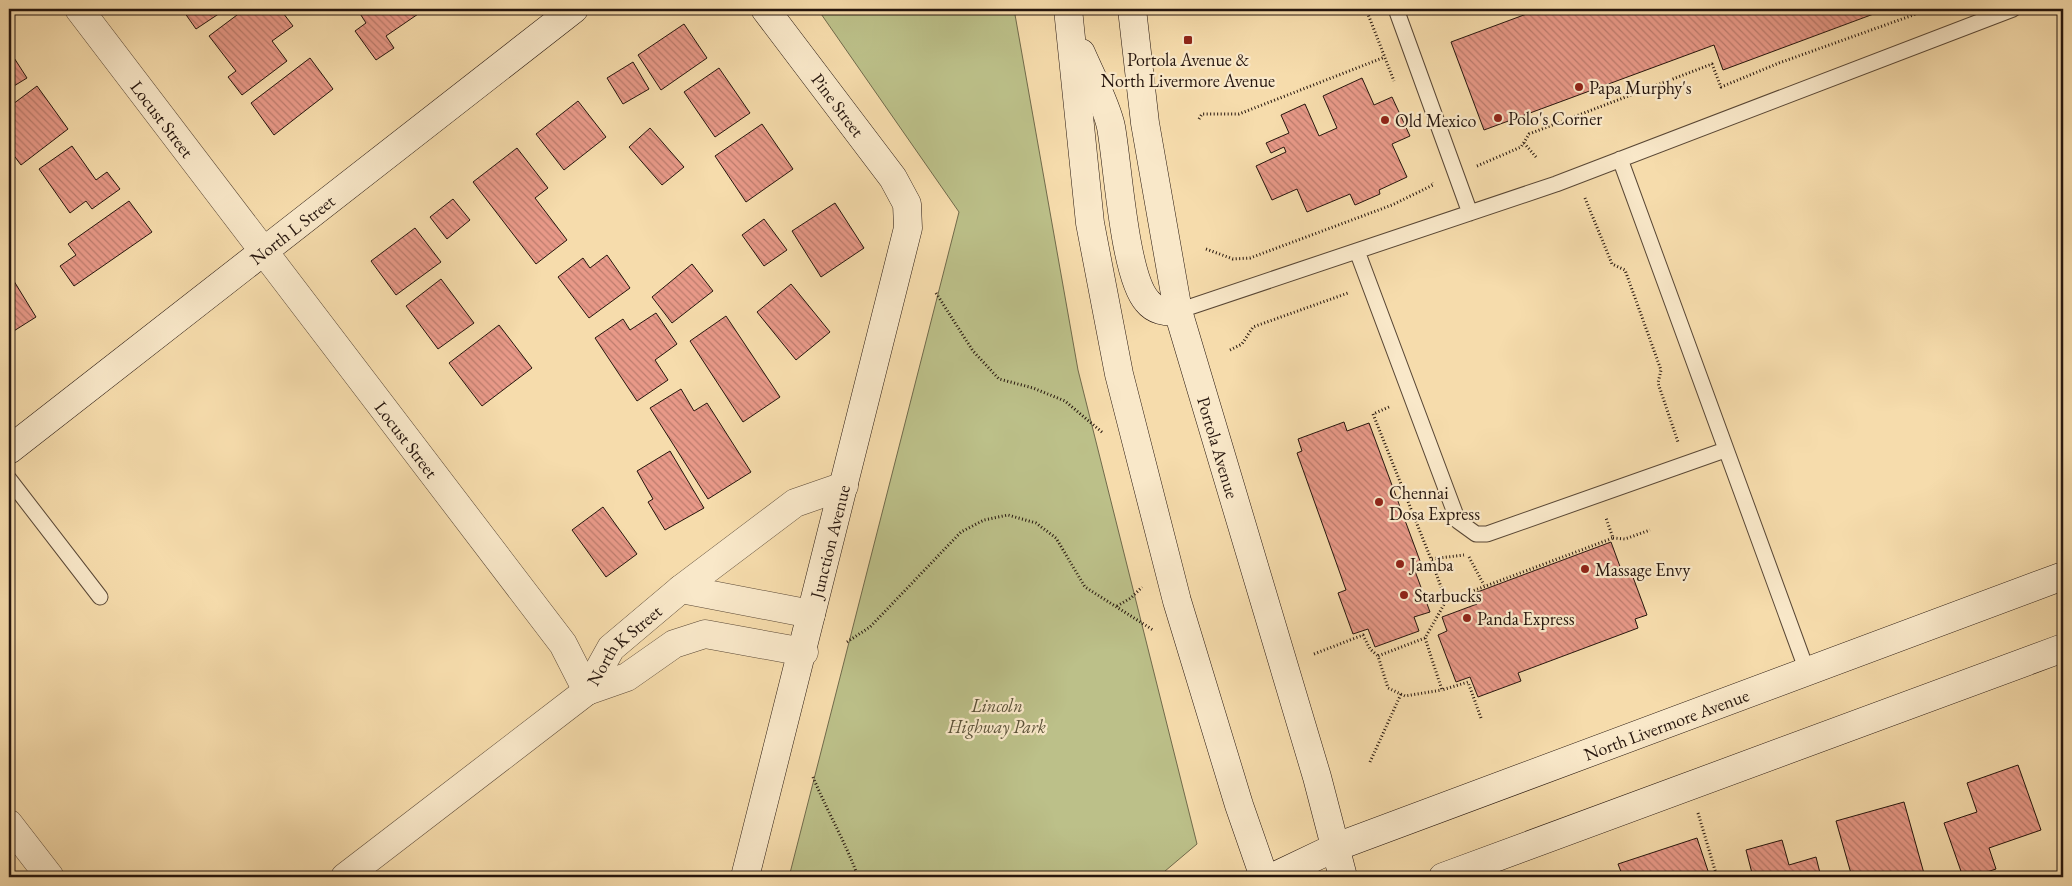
<svg xmlns="http://www.w3.org/2000/svg" width="2072" height="886" viewBox="0 0 2072 886" font-family="'EB Garamond',serif">
	<defs>
		<pattern id="building-back-hatch" width="6" height="6" patternUnits="userSpaceOnUse" patternTransform="scale(1.25)"><rect width="6" height="6" fill="#e89988"/><path d="M-1 5l2 2M0 0l6 6M5-1l2 2" fill="none" stroke="#bc7c6e"/></pattern>
	</defs>
	<rect width="100%" height="100%" fill="#f6dcac"/>
	<filter id="stains"><feTurbulence type="fractalNoise" baseFrequency=".004" numOctaves="4"/><feColorMatrix values="0 0 0 0 .2 0 0 0 0 .09 0 0 0 0 .02 0 0 0 .5 -.17"/></filter>
	<radialGradient id="worn" r=".72"><stop offset=".6" stop-color="#630" stop-opacity="0"/><stop offset="1" stop-color="#630" stop-opacity=".3"/></radialGradient>
	<path fill="#bcc089" stroke="#706a4b" d="M822,9H1014L1078,370L1197,844L1158,877H789L959,212L819,11Z"/>
	<path fill="url(#building-back-hatch)" stroke="#25150d" d="M182,9H226L196,29Z
		M245,9H280L293,26L272,41L287,61L242,95L228,77L236,71L209,36Z
		M357,9H418L421,12L386,36L394,48L376,60L355,31L366,23Z
		M1540,9H1887L1723,70L1714,45L1484,130L1451,42Z
		M684,24L707,58L661,90L638,55Z
		M9,50L27,78L9,89Z
		M310,58L333,89L274,135L251,103Z
		M633,62L649,89L623,104L607,78Z
		M719,68L750,113L715,137L684,92Z
		M1362,78L1374,105L1392,97L1410,136L1392,144L1407,177L1379,190L1380,194L1355,205L1350,194L1307,212L1297,189L1272,200L1256,166L1286,152L1284,147L1271,153L1266,143L1289,133L1281,115L1305,104L1319,136L1337,128L1323,96Z
		M37,86L68,129L21,165L9,149V107Z
		M578,101L606,137L564,170L536,134Z
		M762,124L793,169L746,202L715,156Z
		M650,128L684,167L662,185L629,147Z
		M72,146L96,180L107,172L120,189L92,209L86,201L70,213L39,169Z
		M517,148L548,188L535,198L567,240L536,264L473,182Z
		M453,199L470,220L447,239L430,217Z
		M129,201L152,232L74,286L60,266L76,255L68,244Z
		M835,203L864,248L821,277L792,231Z
		M764,219L787,250L764,266L742,235Z
		M415,228L441,262L396,295L371,261Z
		M607,255L630,288L589,318L558,277L583,258L590,268Z
		M692,264L713,291L672,323L652,297Z
		M9,273L36,317L9,334Z
		M441,279L474,323L438,349L406,306Z
		M791,284L830,332L796,360L757,312Z
		M656,313L677,344L655,360L668,380L637,401L595,338L623,319L630,330Z
		M726,316L780,397L743,422L690,341Z
		M499,325L532,368L482,406L449,363Z
		M681,389L694,411L707,403L751,472L708,499L650,408Z
		M1344,422L1347,431L1369,423L1423,569L1415,571L1430,612L1414,617L1419,631L1375,647L1368,629L1353,634L1338,593L1346,590L1297,453L1302,451L1298,439Z
		M670,451L704,508L665,530L648,502L653,499L637,471Z
		M603,507L637,554L606,577L572,530Z
		M1611,542L1622,572L1630,569L1647,615L1635,619L1638,628L1518,673L1521,681L1478,697L1470,677L1456,682L1438,635L1447,631L1442,617L1477,604L1472,594Z
		M2018,765L2041,830L1989,848L1996,869L1971,877H1963L1944,823L1977,812L1967,783Z
		M2063,779V795L2058,780Z
		M1904,802L1925,877H1852L1836,821Z
		M1697,838L1710,877H1623L1618,864Z
		M1782,840L1789,865L1816,857L1821,877H1753L1746,850Z"/>
	<g fill="none" stroke-linecap="round" stroke-linejoin="round">
		<g stroke="#594735" stroke-width="17">
			<path id="lane" d="M1396,9L1470,213
				M1620,159L1807,671
				M1357,251L1458,521L1476,534H1487L1725,450
				M1178,311L1556,184L2013,9
				M9,479L100,597"/>
		</g>
		<g stroke="#594735" stroke-width="29">
			<g id="street">
				<path id="s1" d="M79,9L563,644L587,691"/>
				<path d="M681,589L811,614"/>
				<path d="M587,691L627,677L674,644L705,634L804,652"/>
				<path d="M9,824L50,877"/>
				<path id="s2" d="M345,877L587,691L611,648L681,589L795,503L844,486"/>
			</g>
		</g>
		<g stroke="#25150d" stroke-width="29">
			<g id="secondary">
				<path d="M1068,9L1090,223L1119,374L1177,601L1239,805L1264,877"/>
				<path id="s3" d="M1132,9L1145,123L1178,311L1317,777L1343,877"/>
				<path d="M1081,53C1090,74 1107,106 1111,127C1118,165 1124,275 1147,301C1154,310 1166,313 1178,311"/>
				<path id="s4" d="M9,450L574,9"/>
				<path id="s5" d="M745,877L908,228L907,204L893,178L765,9"/>
				<path id="s6" d="M1273,877L1336,847L2063,576"/>
				<path d="M1443,877L2063,648"/>
			</g>
		</g>
		<path stroke="#25150d" stroke-width="3" stroke-dasharray="1 2.5" stroke-linecap="butt" d="M1366,9L1394,81
			M1199,119L1202,114H1239L1385,57
			M1524,143L1536,157
			M1477,166L1521,147L1529,134L1712,64L1721,87L1779,63L1930,9
			M1585,198L1612,264L1625,270L1661,370L1658,383L1678,442
			M1206,249L1233,259L1250,258L1392,205L1433,185L1432,183
			M936,293L973,351L999,379L1033,388L1065,401L1103,433
			M1230,350L1242,344L1253,327L1348,293
			M1389,407L1373,414L1431,559
			M1613,538L1625,539L1650,530
			M1469,557L1484,585
			M1446,601L1431,559L1464,555
			M1117,606L1131,598L1142,587
			M1425,638L1378,656L1388,688L1405,696L1442,690
			M847,642L870,627L961,532L984,520L1008,515L1036,523L1056,538L1085,587L1153,630
			M1314,654L1363,635L1370,649L1378,656
			M1481,718L1468,682L1442,690L1425,638L1446,601L1613,538L1606,518
			M1370,762L1401,694
			M813,777C827,811 846,843 858,877
			M1698,813L1717,877"/>
		<use href="#lane" stroke="#f9e8c9" stroke-width="15"/>
		<use href="#street" stroke="#f9e8c9" stroke-width="28"/>
		<use href="#secondary" stroke="#f9e8c9" stroke-width="28"/>
	</g>
	<g fill="#8f2418" stroke="#f9e8c9" stroke-width="2">
		<rect x="1183" y="35" width="10" height="10" rx="2.5"/>
		<circle cx="1579" cy="87" r="5"/>
		<circle cx="1498" cy="118" r="5"/>
		<circle cx="1385" cy="120" r="5"/>
		<circle cx="1379" cy="502" r="5"/>
		<circle cx="1400" cy="564" r="5"/>
		<circle cx="1585" cy="569" r="5"/>
		<circle cx="1404" cy="595" r="5"/>
		<circle cx="1467" cy="618" r="5"/>
	</g>
	<g text-anchor="middle" dominant-baseline="central" stroke-width="4.5" stroke-linejoin="round" paint-order="stroke">
		<g font-size="18" fill="#25150d" stroke="#f9e8c9" text-anchor="start">
			<text x="1188" y="59" text-anchor="middle">Portola Avenue &amp;<tspan x="1188" dy="21">North Livermore Avenue</tspan></text>
			<text x="1589" y="87">Papa Murphy's</text>
			<text x="1508" y="118">Polo's Corner</text>
			<text x="1395" y="120">Old Mexico</text>
			<text x="1389" y="492">Chennai<tspan x="1389" dy="21">Dosa Express</tspan></text>
			<text x="1410" y="564">Jamba</text>
			<text x="1595" y="569">Massage Envy</text>
			<text x="1414" y="595">Starbucks</text>
			<text x="1477" y="618">Panda Express</text>
		</g>
		<g font-size="18" fill="#25150d" stroke="#f9e8c9">
			<text transform="translate(838 105) rotate(53)">Pine Street</text>
			<text stroke="none"><textPath href="#s1" startOffset="138">Locust Street</textPath></text>
			<text stroke="none"><textPath href="#s4" startOffset="359">North L Street</textPath></text>
			<text stroke="none"><textPath href="#s1" startOffset="541">Locust Street</textPath></text>
			<text stroke="none"><textPath href="#s3" startOffset="448">Portola Avenue</textPath></text>
			<text stroke="none"><textPath href="#s5" startOffset="346">Junction Avenue</textPath></text>
			<text stroke="none"><textPath href="#s2" startOffset="365">North K Street</textPath></text>
			<text stroke="none"><textPath href="#s6" startOffset="422">North Livermore Avenue</textPath></text>
		</g>
		<g font-size="18" font-style="italic" fill="#5a5138" stroke="#f9e8c9">
			<text x="997" y="705">Lincoln<tspan x="997" dy="21">Highway Park</tspan></text>
		</g>
	</g>
	<rect width="2072" height="886" fill="none" stroke="#f6dcac" stroke-width="30"/>
	<rect x="10" y="10" width="2052" height="866" fill="none" stroke="#25150d" stroke-width="2.5"/>
	<rect x="15" y="15" width="2042" height="856" fill="none" stroke="#25150d"/>
	<rect width="100%" height="100%" filter="url(#stains)"/>
	<rect width="100%" height="100%" fill="url(#worn)"/>
</svg>
